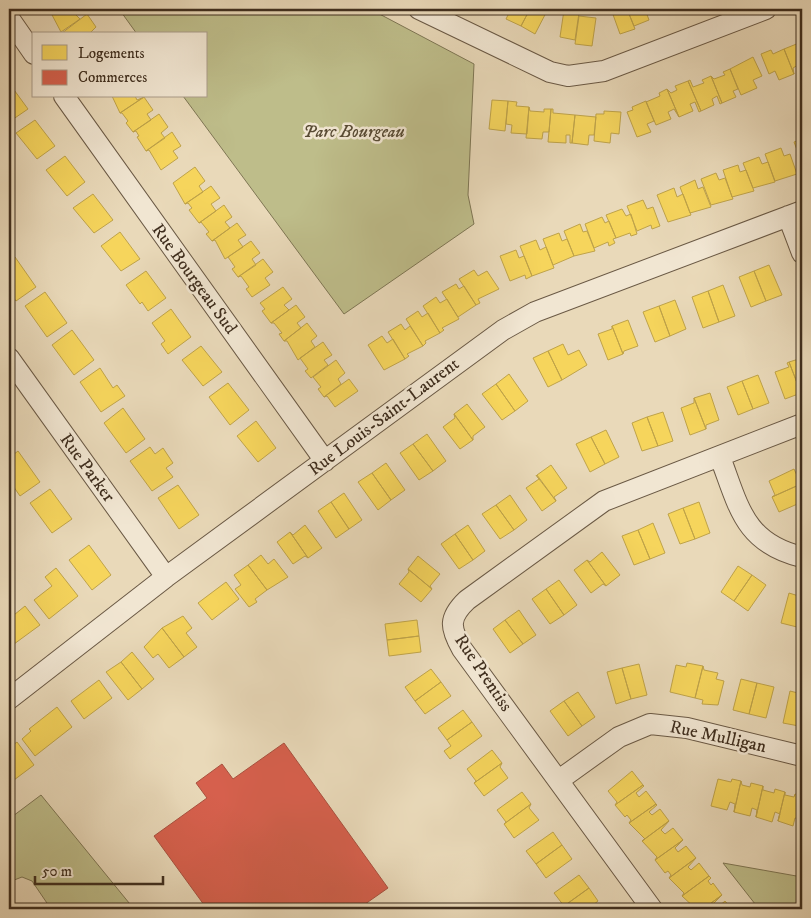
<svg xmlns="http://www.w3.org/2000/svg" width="811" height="918" viewBox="0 0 811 918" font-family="'IM FELL DW Pica',serif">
	<rect width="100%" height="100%" fill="#e9d9b9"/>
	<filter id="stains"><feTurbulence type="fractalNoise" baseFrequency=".004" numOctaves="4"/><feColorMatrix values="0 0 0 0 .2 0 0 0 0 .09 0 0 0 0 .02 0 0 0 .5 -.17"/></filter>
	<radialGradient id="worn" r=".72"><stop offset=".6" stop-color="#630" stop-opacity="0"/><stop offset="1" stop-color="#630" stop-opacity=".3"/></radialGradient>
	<path fill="#bebd8a" stroke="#7e7654" d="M119,9H370L474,64L468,195L474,224L344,314L183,96H206V34H137Z
		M41,795L134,909H51L32,881L22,877L9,882V819Z
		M723,863L802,877V909H759Z"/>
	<path fill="#f6d55c" stroke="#bfa349" d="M45,9H56L48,14Z
		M56,9H81L75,14L80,19L61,32L51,13L48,14Z
		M511,9H530L521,26L506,19Z
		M530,9H548L535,34L521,26Z
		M611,9H627L635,29L620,34Z
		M627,9H645L649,20L634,26Z
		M664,9H678L666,13Z
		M564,10L579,13L575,40L560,37Z
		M87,14L96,27L89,34L62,33Z
		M579,16L596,18L592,46L575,44Z
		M799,43L800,47L802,46V75L798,65L793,68L794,74L784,49Z
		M784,49L794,74L779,80L775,71L769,74L761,54L771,50L773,54Z
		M753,57L762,76L753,80L757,88L741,95L730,69Z
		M730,69L738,89L733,91L736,97L722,103L711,76L714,79L725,75L723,72Z
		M711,76L722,103L720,104L717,96L712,99L714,105L701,111L688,81L690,80L693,87L704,83L702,80Z
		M688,81L701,111L699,112L695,102L690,104L693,111L679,117L667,89L671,93L677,90L675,86Z
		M9,83L28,109L9,122Z
		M667,89L679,117L674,109L668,112L671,119L656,125L646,102L660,96L659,93Z
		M112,96H135L137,100L144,97L120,113Z
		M144,97L153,110L147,114L151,120L133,132L126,123L128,121L122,113H120Z
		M492,100L508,101L505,131L489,129Z
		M508,101L517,102L516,106L529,107L527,134L511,133L512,125L506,124Z
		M646,101L654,121L647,124L651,132L637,137L627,112L633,110L632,107Z
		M529,107L530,111L544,112V109H551L549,132H543L542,139L526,138Z
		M551,109H553V113L575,115L572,143H570V135H566V143L548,142Z
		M604,111L621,112L619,134L611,133L610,143L594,141L596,114H604Z
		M159,114L168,127L161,133L165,138L146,151L137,137L139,136L136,131L133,132Z
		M575,115L596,117L594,135H589L588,145L572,143Z
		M35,120L55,146L37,159L16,133Z
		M172,132L181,146L173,151L178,158L161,170L149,150L146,151Z
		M802,139V163L794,142Z
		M781,148L784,156L790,154L797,174L775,181L765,154Z
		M65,156L85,182L67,196L46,170Z
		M759,157L762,164L768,162L775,182L753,188L743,163Z
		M738,165L740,172L746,170L754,191L732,197L723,170Z
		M195,167L205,181L199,186L203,192L185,204L173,183Z
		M716,173L719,180L725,178L733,199L711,205L701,179Z
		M695,180L698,189L703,187L711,207L690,213L680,187Z
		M211,186L220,198L211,204L216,211L199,223L189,210L192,208L188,203L185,204Z
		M674,188L677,197L683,194L691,215L668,222L657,195Z
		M93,194L113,220L94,233L73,208Z
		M643,200L647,209L653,207L660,226L652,229L651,225L637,231L627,206Z
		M224,205L232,217L225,222L230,228L212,241L206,234L209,232L201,222L199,223Z
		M622,209L626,216L631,214L637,234L631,236L630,233L616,238L606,215Z
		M602,217L605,223L609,221L616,238L613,239L615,243L609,246L608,242L594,248L585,224Z
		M237,223L246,235L238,240L243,247L225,259L215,240L212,241Z
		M580,224L583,232L587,231L595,251L574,256L564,231Z
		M120,232L140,259L121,271L101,246Z
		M559,233L562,241L567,239L574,256L553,265L543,239Z
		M536,240L540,250L546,247L554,268L532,276L520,246Z
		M251,241L260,253L252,259L256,265L238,277L232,269L235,267L228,257Z
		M516,250L519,258L524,256L532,276L526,279L525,275L510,281L500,256Z
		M15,257L36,287L16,301L9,291V261Z
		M263,259L273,272L265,278L270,285L252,297L246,289L249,287L241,276L238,277Z
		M769,265L782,295L766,301L754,271Z
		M474,270L478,276L487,271L499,289L478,299L480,303L476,305L459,279Z
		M146,271L166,298L148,311L142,302L140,304L126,285Z
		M754,271L766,301L751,307L739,277Z
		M456,284L459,289L464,286L476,305L458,317L442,292Z
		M723,285L735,316L719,322L708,291Z
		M283,287L292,299L284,305L289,310L271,323L262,311L265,309L260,303Z
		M708,291L719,322L703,328L692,297Z
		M45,292L67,323L47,337L25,306Z
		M436,297L440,303L447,299L459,319L442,328L444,330L440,333L423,306Z
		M675,300L686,329L670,336L659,306Z
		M296,305L305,317L297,323L301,328L284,341L279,334L282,333L274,323H271Z
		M659,306L670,336L655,342L643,312Z
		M171,309L191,337L168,354L161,344L165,341L152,323Z
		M418,311L422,317L428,313L440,333L425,341L426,343L423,346L406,319Z
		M628,320L638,346L624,351L623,354L612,326Z
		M307,323L317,336L311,341L315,347L298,360L287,341H284Z
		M401,324L405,330L410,326L423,346L407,354L409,356L405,359L388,332Z
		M612,326L623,354L608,360L598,334L612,329Z
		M72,330L94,360L74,375L52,345Z
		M382,336L387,343L393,339L405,359L384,370L368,345Z
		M323,342L332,355L324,360L328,365L311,378L305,371L308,369L300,358Z
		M563,344L568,355L579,350L587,365L562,380L548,351Z
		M201,346L222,372L203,386L182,360Z
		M548,351L562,380L548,387L533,358Z
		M802,358V387L800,388L801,393L789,362Z
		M336,360L345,373L338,379L341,384L324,397L318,389L321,387L313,377Z
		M789,362L801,393L785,399L775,372L789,367L787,363Z
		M100,368L113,388L117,385L125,396L101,412L80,382Z
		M509,374L528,401L515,411L496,384Z
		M758,375L769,403L753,409L742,381Z
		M349,379L358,391L335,407L327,396L324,397Z
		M742,381L753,409L738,415L727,387Z
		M228,383L249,410L230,425L209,397Z
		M496,384L515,411L502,420L482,394Z
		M710,393L719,420L706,425V429L694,398Z
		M694,398L706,429L690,435L681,408L694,403Z
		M467,404L485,427L473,436V440L454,414Z
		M123,408L145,439L126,453L104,423Z
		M663,412L673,441L658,446L647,417Z
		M454,414L473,440L460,449L443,427L455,418Z
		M647,417L658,446L642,451L632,423Z
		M256,421L276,448L258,462L237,436Z
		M606,430L619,457L605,464L591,437Z
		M427,434L446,461L433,471L413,444Z
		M591,437L605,464L590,472L576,444Z
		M413,444L433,471L419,480L400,453Z
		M150,447L155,454L163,448L173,463L166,468L173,477L152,491L130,461Z
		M18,451L40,482L20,496L9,480V458Z
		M386,463L405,490L391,500L372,473Z
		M551,465L567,488L554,497L556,501L537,475Z
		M794,469L801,484L772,497L775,495L769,481Z
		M372,473L391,500L378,510L358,482Z
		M536,475L556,501L542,511L526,488L539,479Z
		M801,484L799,486L802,502L779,512L772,497Z
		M178,485L199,515L179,529L158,498Z
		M50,489L72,519L52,533L30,503Z
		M344,493L362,520L349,529L331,502Z
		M510,495L527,520L514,530L496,505Z
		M331,502L349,529L336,538L318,511Z
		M699,502L710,533L695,539L683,508Z
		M496,505L514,530L500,539L482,514Z
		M683,508L695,539L680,544L668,514Z
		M653,523L665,553L650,559L638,530Z
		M305,525L322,548L308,558L290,532L293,535Z
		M468,525L485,551L473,560L455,534Z
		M638,530L650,559L634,565L622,536Z
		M290,532L308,558L305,556L293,564L277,542Z
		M455,534L473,560L459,569L441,544Z
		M89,545L111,575L92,590L69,560Z
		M602,552L620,575L606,586L587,560L590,562Z
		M261,555L268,564L274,559L288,577L267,590L248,565Z
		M418,556L440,574L430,586L432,589L408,569Z
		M587,560L606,586L603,584L591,593L574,570Z
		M248,565L267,590L255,599L257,602L249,607L235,589L241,585L234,575Z
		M738,566L752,575L734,601L721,592Z
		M56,568L78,596L49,619L34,600L52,586L45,577Z
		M408,569L432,589L421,602L399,584L409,572Z
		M752,575L766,585L748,611L734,601Z
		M559,580L577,605L564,615L546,589Z
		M226,582L239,599L212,620L198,603Z
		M546,589L564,615L550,624L532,599Z
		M789,593L802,597L797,627L781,623Z
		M25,606L40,625L10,647L9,619Z
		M802,606V629L797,627Z
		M519,610L536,635L523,644L505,620Z
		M183,616L192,628L186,633L197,647L184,657L162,628Z
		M417,620L419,636L387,640L385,624Z
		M505,620L523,644L510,653L493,629Z
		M162,628L184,657L169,668L158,654L153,658L144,647Z
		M419,636L421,652L389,656L387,640Z
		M132,652L154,679L142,689L121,662Z
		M121,662L142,689L128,700L106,672Z
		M687,663L703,666L695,698L670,692L676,665L686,667Z
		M639,664L647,695L631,699L622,668Z
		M703,666L704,670L718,673L716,679L724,681L718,705L702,704L703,700L695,698Z
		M622,668L631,699L616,704L607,672Z
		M431,669L441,682L415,701L405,687Z
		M741,679L757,683L749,714L733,710Z
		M99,680L112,698L84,719L71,701Z
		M441,682L451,696L425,714L415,701Z
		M757,683L774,687L766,718L749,714Z
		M790,691L802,694V711L799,726L783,723Z
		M578,692L595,717L582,726L564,701Z
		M564,701L582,726L568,736L550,711Z
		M57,707L72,727L35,756L22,739L31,731L29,729Z
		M463,710L472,722L447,740L438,728Z
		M802,711V727L799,726Z
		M472,722L482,736L450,759L444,751L451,746L447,740Z
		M17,742L34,765L10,783L9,748Z
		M492,750L502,763L474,783L476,781L467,769Z
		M502,763L500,767L508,778L484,796L474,783Z
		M632,771L643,785L615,805L617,802L608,791Z
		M718,779L731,782L732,779L741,781L734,812L735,804L730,802L727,810L711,806Z
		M741,781L742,785L750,787L751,783L763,786L756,817L757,810L752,808L750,816L734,812Z
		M643,785L644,786L636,793L639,797L646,791L656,804L629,823L631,820L627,815L625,817L615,805Z
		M763,786V790L774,793L775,789L785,792L778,821L780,814L775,812L772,822L756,817Z
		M522,792L531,804L504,824L506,822L497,810Z
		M785,792V795L794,797L795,794L802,796L800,828L798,827L800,819L795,818L793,826L778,821Z
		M531,804L529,808L539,820L514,838L504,824Z
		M656,804L657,805L649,812L652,815L660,809L669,821L642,841L645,839L629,823Z
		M669,821L661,830L665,834L673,828L683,840L655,860L657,857L642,841Z
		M553,832L562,845L536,864L526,851Z
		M683,840L675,848L678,852L686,846L696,858L669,878L671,875L668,871L665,873L655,860Z
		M562,845L572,859L546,878L536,864Z
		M696,858L688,867L691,870L699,863L709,876L682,896L684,893L669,878Z
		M579,875L589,888L564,906L554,893Z
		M709,876L711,878L708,881L711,885L713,883L722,895L703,909H696L682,896Z
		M589,888L598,901L588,909H566L564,906Z
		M722,895L714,903L718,907L725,901L732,909H703Z"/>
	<path fill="#d6604d" stroke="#a9513f" d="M284,743L388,888L358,909H207L154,836L207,798L196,783L222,764L233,779Z"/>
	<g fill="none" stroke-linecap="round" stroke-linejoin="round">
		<g stroke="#6a5945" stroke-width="22">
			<path id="minor" d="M419,9L550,72L568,76L604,71L766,9
				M9,18L34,54
				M64,96L325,461
				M788,216L802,253
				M9,358L166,577
				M720,457C739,507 744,543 802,557
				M9,699L166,577L503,330L535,312L802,211
				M559,780L619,737L650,724L687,728L802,756
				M652,909L462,649C450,628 448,618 467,600L604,501L802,424"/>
		</g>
		<use href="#minor" stroke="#f1e6d2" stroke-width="20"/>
	</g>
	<g text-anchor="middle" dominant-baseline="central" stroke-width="5" stroke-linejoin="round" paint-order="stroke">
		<g font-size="18" font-style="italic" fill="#584b34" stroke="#f1e6d2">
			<text x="354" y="132">Parc Bourgeau</text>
		</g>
		<g font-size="18" fill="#3f2e1e" stroke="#f1e6d2">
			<text transform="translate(194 279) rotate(54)">Rue Bourgeau Sud</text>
			<text transform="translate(384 417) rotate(-37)">Rue Louis-Saint-Laurent</text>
			<text transform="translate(87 468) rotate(54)">Rue Parker</text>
			<text transform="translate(483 673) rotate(56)">Rue Prentiss</text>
			<text transform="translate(718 737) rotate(12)">Rue Mulligan</text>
		</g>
	</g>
	<rect width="811" height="918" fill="none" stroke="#e9d9b9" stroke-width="30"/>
	<rect x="10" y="10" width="791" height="898" fill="none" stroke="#3f2e1e" stroke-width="2.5"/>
	<rect x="15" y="15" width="781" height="888" fill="none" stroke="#3f2e1e"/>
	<rect x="32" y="32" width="175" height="65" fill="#f1e6d2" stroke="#aa9c8a"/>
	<rect x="42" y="45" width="25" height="15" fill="#f6d55c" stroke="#aa9c8a"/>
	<text x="78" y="58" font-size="15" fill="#3f2e1e">Logements</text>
	<rect x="42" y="70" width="25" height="15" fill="#d6604d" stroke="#aa9c8a"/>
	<text x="78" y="82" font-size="15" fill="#3f2e1e">Commerces</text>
	<path d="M35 876v8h128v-8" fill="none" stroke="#3f2e1e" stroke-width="2.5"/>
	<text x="42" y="876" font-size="15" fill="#3f2e1e" stroke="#f1e6d2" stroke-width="4" paint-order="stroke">50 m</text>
	<rect width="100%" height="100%" filter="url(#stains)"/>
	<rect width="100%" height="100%" fill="url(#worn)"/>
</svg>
